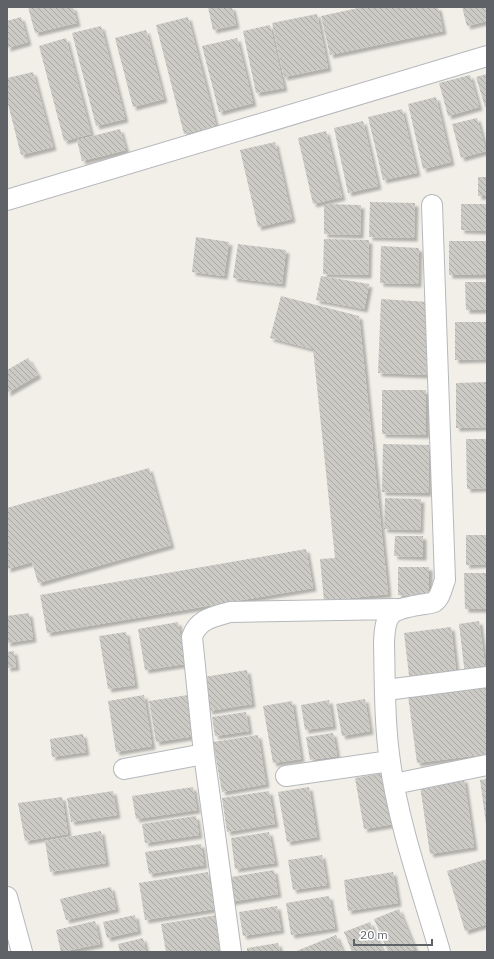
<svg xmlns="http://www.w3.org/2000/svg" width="494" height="959" viewBox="0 0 494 959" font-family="'IBM Plex Sans',sans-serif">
	<defs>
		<pattern id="building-back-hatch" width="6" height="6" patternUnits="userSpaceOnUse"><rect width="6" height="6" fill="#cccac5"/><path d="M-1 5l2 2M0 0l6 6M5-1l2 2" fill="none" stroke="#a9a8a4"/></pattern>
		<filter id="shadow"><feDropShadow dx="3.5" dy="3.5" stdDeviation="1" flood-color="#0004"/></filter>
	</defs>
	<rect width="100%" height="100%" fill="#f1efe8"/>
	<path fill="url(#building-back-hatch)" filter="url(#shadow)" d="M28,7H73L77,23L35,33Z
		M208,7H232L236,25L213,30Z
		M363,7H438L443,31L330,55L321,16Z
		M462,7H487V21L467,26Z
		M317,14L328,68L284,77L272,23Z
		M21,17L28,42L7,48V21Z
		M188,17L216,126L184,134L156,25Z
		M270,25L284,88L256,93L243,31Z
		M101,26L125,119L96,126L72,33Z
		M146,30L164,99L133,107L115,38Z
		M66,38L91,134L64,141L39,46Z
		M237,38L253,103L219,112L202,46Z
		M33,72L53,147L21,155L7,100V78Z
		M487,74V107H485L476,77Z
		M470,75L479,107L448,116L439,83Z
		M436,97L451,162L423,169L408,104Z
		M402,109L417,173L383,180L368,117Z
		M477,118L486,151L461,158L452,124Z
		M363,121L378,186L348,193L334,128Z
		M120,129L126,150L82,161L77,140Z
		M326,131L342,197L313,204L298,138Z
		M275,142L292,219L258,227L240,150Z
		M478,177H487V196H478Z
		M370,202L415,203L414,238L369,237Z
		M324,204L361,205L360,235L324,234Z
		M461,204H487V231L461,230Z
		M196,237L229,242L224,276L192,272Z
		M324,239L369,240L368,275L323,274Z
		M449,241H487V275H449Z
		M238,244L286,250L282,284L233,278Z
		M381,246L419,248L418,284L380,283Z
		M321,276L369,284L364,309L316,300Z
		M465,282H487V310H466Z
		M281,296L359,316L388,594L324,601L320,559L335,558L313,349L270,338Z
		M381,299L429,302L426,375L378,373Z
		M455,322H487V359L455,360Z
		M28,358L38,375L7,393V370Z
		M487,382V427L456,428V383Z
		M382,390H426V435L382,434Z
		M466,439H487V488L467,489Z
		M383,444L429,445L428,493L382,492Z
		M149,468L171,545L38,583L32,562L7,569V508Z
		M385,498L421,499L420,530L384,529Z
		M466,535H487V564L466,565Z
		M395,536H423V557L394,556Z
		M306,549L313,588L47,633L40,595Z
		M398,567H429V596L398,595Z
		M464,573H487V609H465Z
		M29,613L33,639L7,643V616Z
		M479,621L486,672L465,675L459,624Z
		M178,622L185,664L145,670L138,629Z
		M451,627L457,679L410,684L404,633Z
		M126,632L135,685L108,689L99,636Z
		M14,651L16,667L7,668V652Z
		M247,670L252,704L209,711L204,677Z
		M487,686V754L417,763L408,696Z
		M144,695L152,746L116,752L108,701Z
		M188,695L195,736L156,742L149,701Z
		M365,699L370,731L342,736L336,704Z
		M329,700L333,726L305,730L301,705Z
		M292,701L301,759L273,763L263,706Z
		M246,712L249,731L215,736L212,717Z
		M333,733L337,756L310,760L306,737Z
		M83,734L86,752L52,757L50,739Z
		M258,735L266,784L222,792L213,742Z
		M386,772L394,824L364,829L355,778Z
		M464,779L474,847L430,854L420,786Z
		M487,779V824H486L480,780Z
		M193,787L197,810L136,819L132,796Z
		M309,787L317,837L287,842L278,792Z
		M113,791L117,815L71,822L67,798Z
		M269,791L275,824L227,832L222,798Z
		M62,797L68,834L25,841L18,803Z
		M196,816L199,835L145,843L142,824Z
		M101,831L106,863L50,872L45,841Z
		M269,832L275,863L235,869L231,838Z
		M201,844L204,865L149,874L145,852Z
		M322,855L327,885L293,890L288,860Z
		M487,859V924L465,931L447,871Z
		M274,870L278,894L229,902L225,878Z
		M208,872L214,909L145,920L139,883Z
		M393,872L398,903L348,911L344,880Z
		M111,887L116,909L66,920L60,899Z
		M329,896L335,928L291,935L286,903Z
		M277,906L281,930L243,936L239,912Z
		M399,909L415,949L408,952H388L374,919Z
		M135,915L138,931L107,938L103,922Z
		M217,915L223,952H166L161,924Z
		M95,921L100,944L61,952L56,930Z
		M370,922L383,952H352L344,932Z
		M336,935L343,952H294Z
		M143,938L146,952H120L118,944Z
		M278,943L280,952H247V948Z"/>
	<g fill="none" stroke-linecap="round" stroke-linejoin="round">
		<g stroke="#b5b8bc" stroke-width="22">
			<path id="street" d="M7,200L487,56
				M432,205L445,580C442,587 441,597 434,602C430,604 423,604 419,605C389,610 385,613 384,644C385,680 384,718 389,754C397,821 421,887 440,952
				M386,690L487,677
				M204,754L192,637C198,619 213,617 230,612L396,609
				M124,769L204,754L231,952
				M286,776L390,761
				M394,784L487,765
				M7,897L22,952"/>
		</g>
		<use href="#street" stroke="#fff" stroke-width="20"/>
	</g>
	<rect width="494" height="959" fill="none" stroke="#5f6368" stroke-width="16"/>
	<path d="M354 939v6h78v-6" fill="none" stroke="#5f6368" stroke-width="2"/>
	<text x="360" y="939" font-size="12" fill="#5f6368" stroke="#ffffff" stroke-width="3" paint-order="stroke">20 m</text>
</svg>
